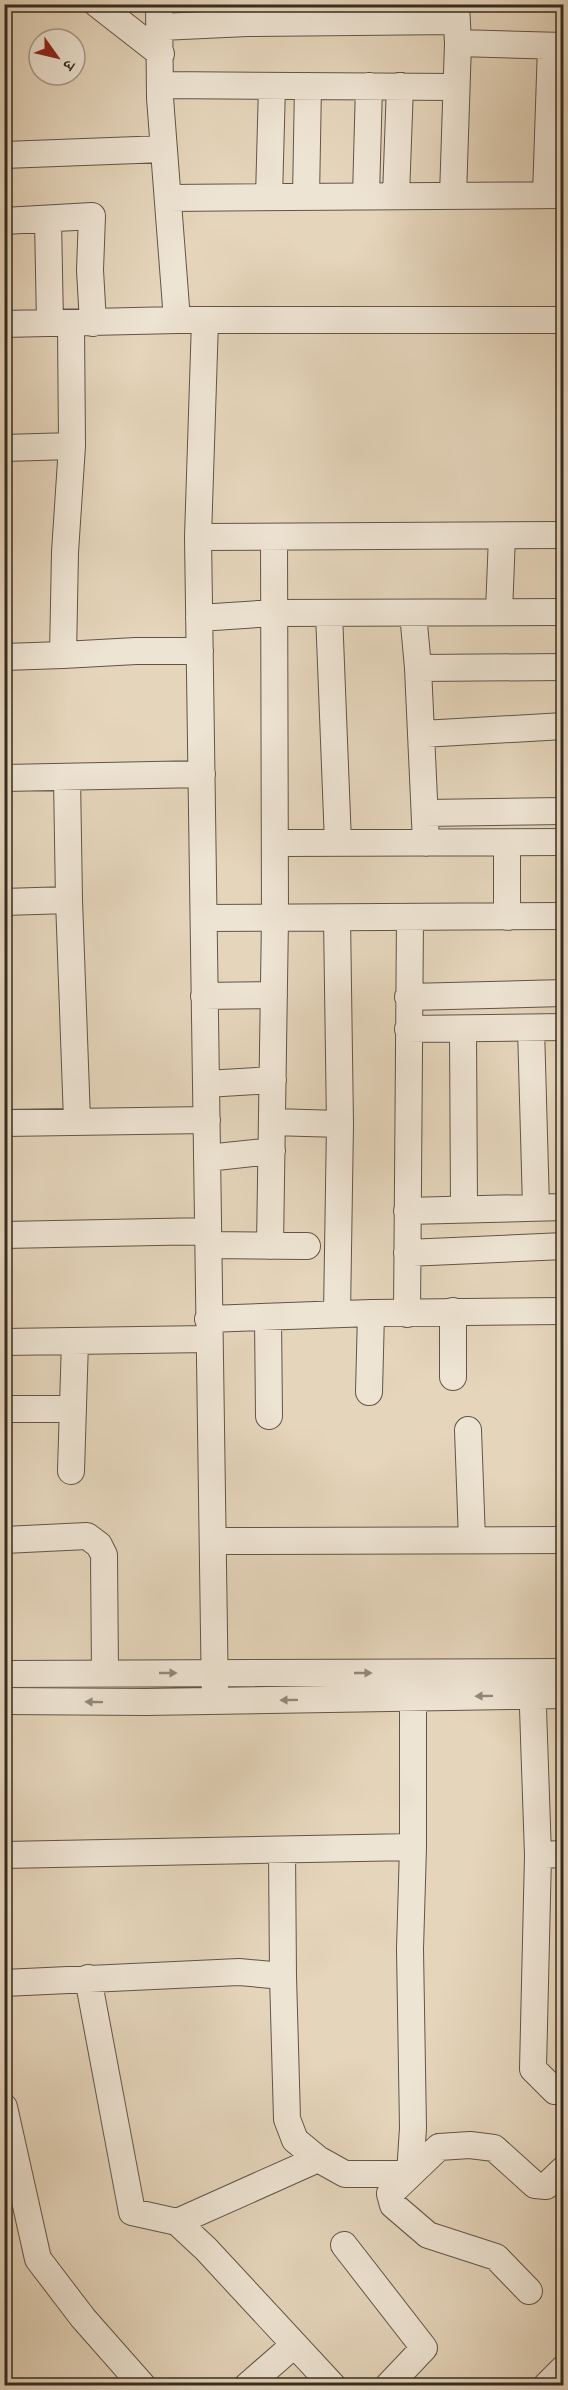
<svg xmlns="http://www.w3.org/2000/svg" width="568" height="2390" viewBox="0 0 568 2390" font-family="Alegreya,'Noto Serif Devanagari',serif">
	<rect width="100%" height="100%" fill="#e5d5bb"/>
	<filter id="stains"><feTurbulence type="fractalNoise" baseFrequency=".00333" numOctaves="4"/><feColorMatrix values="0 0 0 0 .2 0 0 0 0 .09 0 0 0 0 .02 0 0 0 .5 -.17"/></filter>
	<radialGradient id="worn" r=".72"><stop offset=".6" stop-color="#630" stop-opacity="0"/><stop offset="1" stop-color="#630" stop-opacity=".3"/></radialGradient>
	<g fill="none" stroke-linecap="round" stroke-linejoin="round">
		<g stroke="#605648" stroke-width="28">
			<path id="minor" d="M97,4L161,54
				M159,4L160,98L177,320
				M247,4V23L456,21
				M161,27L247,23
				M458,43L564,46
				M160,85L455,87
				M4,155L164,149
				M546,195L551,46
				M366,196L369,86
				M396,196L400,86
				M453,196L458,43L456,5
				M269,197L272,86
				M306,197L308,86
				M168,198L564,195
				M48,220L50,323
				M4,221L92,216L90,270L93,323
				M205,321L198,537L215,1701
				M4,324L177,320H564
				M71,324L72,446
				M4,448L72,446L65,552L63,655L136,651H200
				M198,537L564,535
				M499,612L502,536
				M329,613L338,843
				M413,613L418,668L426,843
				M199,618L274,613L564,612
				M4,657L63,655
				M418,668L564,667
				M422,734L564,726
				M4,778L202,774
				M425,813L564,811
				M275,843L564,842
				M507,843V917
				M69,900L77,1120
				M4,902L69,900L67,778
				M204,918L564,916
				M337,918L340,1124L337,1314
				M204,996L274,995
				M408,997L564,993
				M531,1028L536,1207
				M408,1029L564,1027
				M463,1029L464,1208
				M206,1084L273,1080
				M272,1122L340,1124
				M4,1123L207,1120
				M207,1158L272,1151
				M407,1211L564,1207
				M4,1235L208,1231
				M209,1245L307,1246
				M270,1246L275,918L274,537
				M407,1253L564,1246
				M453,1311V1377
				M407,1314L410,917
				M268,1317L269,1416
				M208,1319L371,1313L564,1311
				M4,1342L208,1339
				M369,1392L371,1313
				M4,1409H72
				M468,1430L472,1540
				M71,1471L75,1341
				M4,1540L87,1536L99,1545L104,1555L105,1673
				M213,1541L564,1540
				M4,1674L564,1672
				M532,1679L538,1855L533,2069L555,2091L564,2084
				M4,1701L146,1702L564,1695
				M282,1850L283,1976
				M4,1855L413,1847
				M538,1855L564,1854
				M88,1978L132,2212L177,2222L206,2249L333,2386
				M4,1983L239,1972L283,1976L287,2119L295,2140L318,2159
				M4,2107L38,2259L83,2318L143,2386
				M177,2222L318,2159L345,2174H410L413,2128L410,1949L413,1847V1698
				M344,2245L424,2348L388,2386
				M529,2291L496,2257L428,2235L393,2205L390,2194L439,2147L470,2145L494,2148L535,2185L546,2186L564,2169
				M247,2386L294,2345
				M546,2386L564,2368"/>
		</g>
		<use href="#minor" stroke="#eee4d3" stroke-width="26"/>
	</g>
	<defs><path id="oneway-solid" d="M-6-.8H1V-3.2L6.5 0L1 3.2V.8H-6Z" transform="scale(1.5)"/></defs>
	<g fill="#91887a">
		<use href="#oneway-solid" transform="translate(168 1673)"/>
		<use href="#oneway-solid" transform="translate(363 1673)"/>
		<use href="#oneway-solid" transform="translate(484 1696) rotate(179)"/>
		<use href="#oneway-solid" transform="translate(289 1700) rotate(179)"/>
		<use href="#oneway-solid" transform="translate(94 1702) rotate(-179)"/>
	</g>
	<rect width="568" height="2390" fill="none" stroke="#e5d5bb" stroke-width="24"/>
	<rect x="6" y="6" width="556" height="2378" fill="none" stroke="#342c21" stroke-width="3"/>
	<rect x="12" y="12" width="544" height="2366" fill="none" stroke="#342c21" stroke-width="1.5"/>
	<g transform="translate(57 57) rotate(124)"><circle r="28" fill="#eee4d3" stroke="#a49a8c" stroke-width="1.5"/>
	<path d="M0-4.5L10 22L0 15L-10 22Z" fill="#8f2418"/>
	<text y="-9" font-size="16" font-weight="bold" text-anchor="middle" fill="#342c21">उ</text>
	</g>
	<rect width="100%" height="100%" filter="url(#stains)"/>
	<rect width="100%" height="100%" fill="url(#worn)"/>
</svg>
